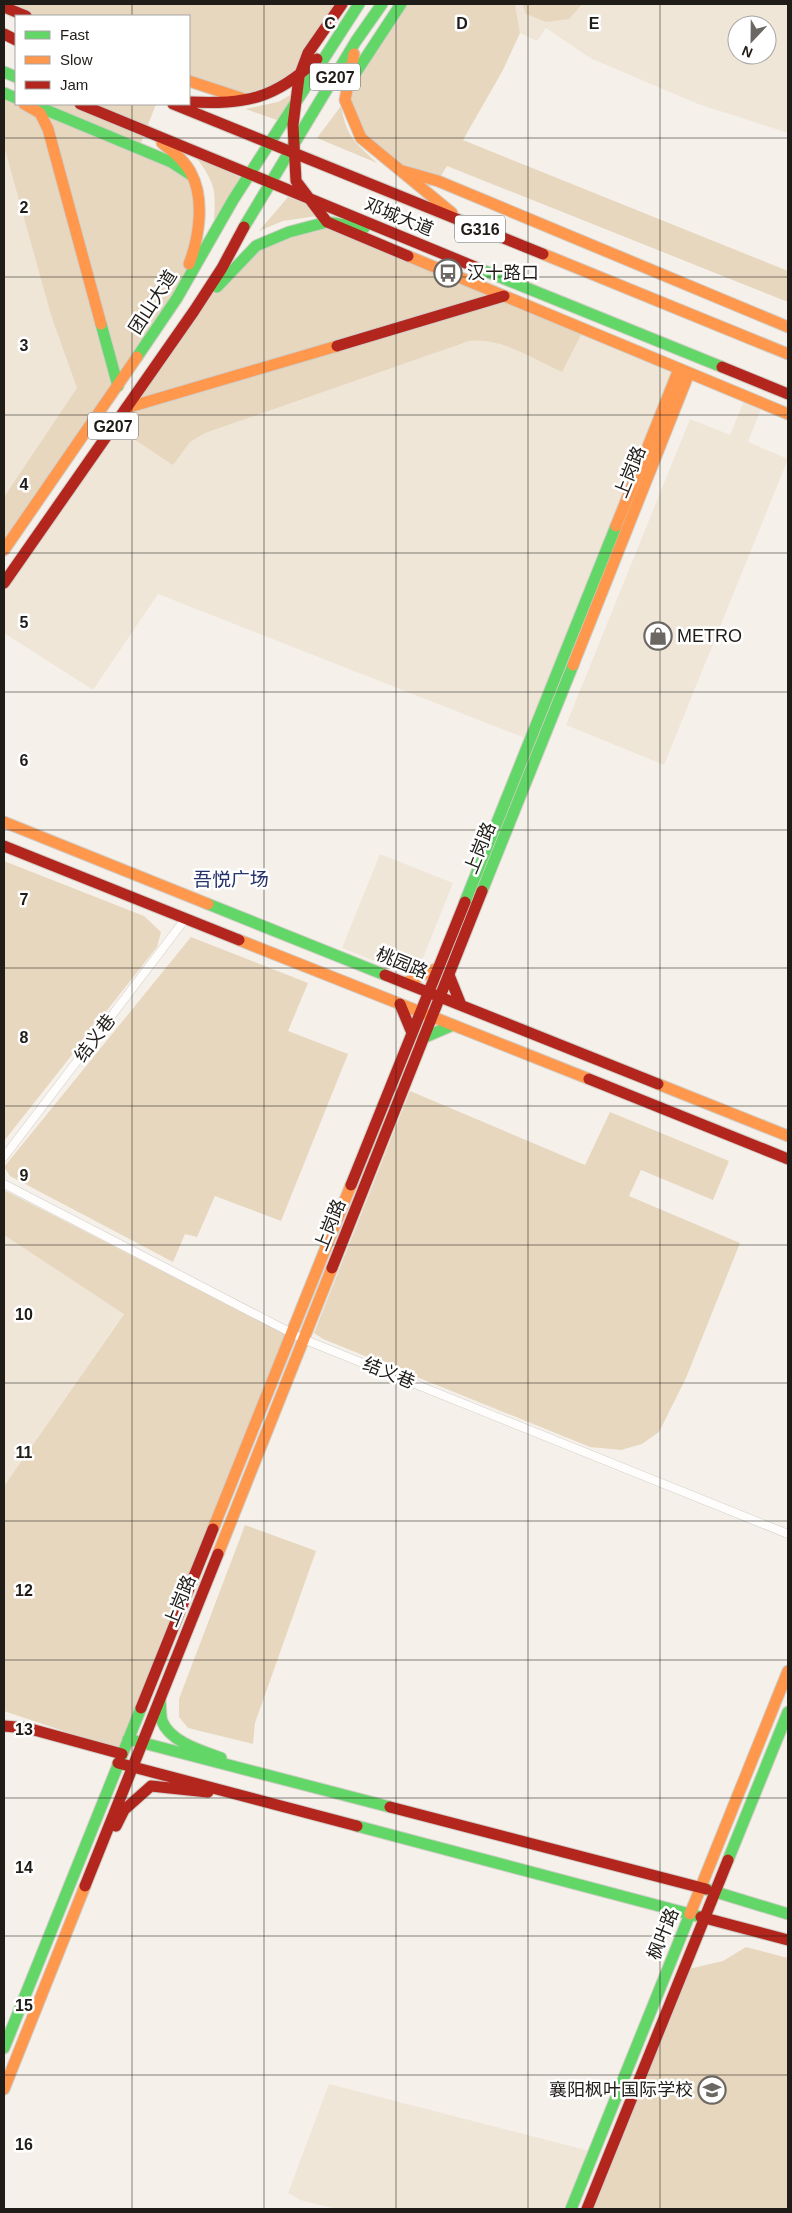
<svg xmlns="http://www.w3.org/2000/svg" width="792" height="2213" viewBox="0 0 792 2213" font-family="Arial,'Noto Sans SC',sans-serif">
	<rect width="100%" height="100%" fill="#f5f1ea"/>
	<path fill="#efe6d8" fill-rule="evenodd" d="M515,4H788V133L698,104L590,58L546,28L537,41L520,33ZM737,25H767V55H737Z
		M4,93L16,104L118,386L4,550Z
		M504,296L679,369L530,740L158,594L93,690L4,633V583L126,408Z
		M746,396L763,404L748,442L788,459L664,765L566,725L690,419L730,435Z
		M380,854L453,883L423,958L410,966L397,970L342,948Z
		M4,1235L124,1313L4,1486Z
		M329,2084L594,2152L571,2209H337L300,2200L288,2193Z"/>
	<path fill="#e8d7bf" d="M4,4H342L299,77L248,100L189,81V16H26Z
		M401,4H515L520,33L503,70L463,140L788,271V302L447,166L438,181L397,169L361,138L345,100Z
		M522,4H582L569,19L546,22L526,14Z
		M299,90L277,120L245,109L278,102Z
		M4,93L16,99V104H156L139,148L193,176L194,252L177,298L4,550V497L77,388L51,315L4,146Z
		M341,106C347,138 354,141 377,163L317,138Z
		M196,157L241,178L214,220C216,188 215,184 196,157Z
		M288,197L331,214L283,221L259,231Z
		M327,222L584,329L562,372C533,359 501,337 469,341L205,433L190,442L173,465L114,426L194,311L256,246Z
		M4,861L144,916L161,932L157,947L4,1141Z
		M191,937L308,983L288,1031L348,1054L281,1221L215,1196L197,1237L185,1234L173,1262L10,1176L4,1167Z
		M410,1091L585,1165L610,1112L729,1161L713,1200L641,1170L629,1196L740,1243L686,1378L659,1432L642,1444L621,1450L590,1447L323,1339L314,1333Z
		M4,1190L295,1339L129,1753L4,1711V1486L124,1314L4,1235Z
		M245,1525L316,1551L255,1723L253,1744L188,1728L179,1717V1699Z
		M746,1947L788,1958V2209H587L684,1970L723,1961Z"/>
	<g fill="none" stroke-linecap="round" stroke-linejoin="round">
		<g stroke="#d1cec8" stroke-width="9">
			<path id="street" d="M4,1157L186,918
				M4,1184L303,1339L788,1534"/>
		</g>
		<g stroke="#d1cec8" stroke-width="13">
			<path id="fast" d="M4,72L16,77
				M351,80L401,4
				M4,93L16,98
				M34,105L171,162L191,175
				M244,227L356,41L382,4
				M480,269L722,367
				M217,287L256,246L289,232L327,222L364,228
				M101,324L118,386
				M137,357L177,298L233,200L359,4
				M482,891L573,665
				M465,902L616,526
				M208,904L385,975
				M423,1038L453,1025
				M160,1701C161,1707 160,1715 162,1721C170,1742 202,1751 221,1758
				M128,1739L390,1807
				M357,1826L701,1917
				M728,1860L788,1712
				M706,1889L788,1914
				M4,2048L141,1708
				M571,2209L690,1914"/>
		</g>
		<g stroke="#d1cec8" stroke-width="13">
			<path id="slow" d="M354,54L345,100L361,138L452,213
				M189,81L244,99
				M24,104L40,113L48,129L101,324
				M162,143C173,151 185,161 191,173C205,199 199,238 189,264
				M403,171L438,181L788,327
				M543,254L788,354
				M408,256L788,414
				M126,408L337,346
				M616,526L679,369
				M4,550L137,357
				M573,665L689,373
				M4,822L208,904
				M239,940L589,1079
				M405,983L438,968
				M658,1084L788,1136
				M213,1529L351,1185
				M218,1554L332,1268
				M690,1914L788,1671
				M4,2089L85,1886"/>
		</g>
		<g stroke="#d1cec8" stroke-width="13">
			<path id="jam" d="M342,4L308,53L299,77L293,125L296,181L327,222L408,256
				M4,7L26,16
				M4,34L16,40
				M189,102C246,104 274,100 317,59
				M80,104L480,269
				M173,104L543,254
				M337,346L504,296
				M722,367L788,394
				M4,583L194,311L222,268L244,227
				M4,846L239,940
				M385,975L658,1084
				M449,975L461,1005
				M400,1004L412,1033
				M589,1079L788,1159
				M351,1185L465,902
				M332,1268L482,891
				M141,1708L213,1529
				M4,1726L27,1728L122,1754
				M118,1763L357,1826
				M390,1807L706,1889
				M116,1826L124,1810L151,1786L208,1792
				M85,1886L218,1554
				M701,1917L788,1940
				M587,2209L728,1860"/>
		</g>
		<use href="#street" stroke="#fefdfc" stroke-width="8"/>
		<use href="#fast" stroke="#63d668" stroke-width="11"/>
		<use href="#slow" stroke="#ff974d" stroke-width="11"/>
		<use href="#jam" stroke="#b3261e" stroke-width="11"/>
	</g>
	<path fill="none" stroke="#201d19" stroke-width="1" stroke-opacity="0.55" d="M132,4V16M264,4V2209M396,4V2209M528,4V2209M660,4V2209M132,104V2209M4,138H788M4,277H788M4,415H788M4,553H788M4,692H788M4,830H788M4,968H788M4,1106H788M4,1245H788M4,1383H788M4,1521H788M4,1660H788M4,1798H788M4,1936H788M4,2075H788"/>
	<defs>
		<g id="bus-ring" transform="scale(1.4375)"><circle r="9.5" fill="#fff" stroke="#6b6762" stroke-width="1.5"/><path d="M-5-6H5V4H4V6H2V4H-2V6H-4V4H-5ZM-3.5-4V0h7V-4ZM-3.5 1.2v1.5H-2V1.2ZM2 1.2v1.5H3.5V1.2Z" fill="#6b6762"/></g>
		<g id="shop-ring" transform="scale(1.4375)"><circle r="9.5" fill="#fff" stroke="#6b6762" stroke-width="1.5"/><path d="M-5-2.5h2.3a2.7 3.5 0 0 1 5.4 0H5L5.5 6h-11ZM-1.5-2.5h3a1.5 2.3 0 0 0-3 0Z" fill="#6b6762"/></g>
		<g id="school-ring" transform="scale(1.4375)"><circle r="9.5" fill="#fff" stroke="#6b6762" stroke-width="1.5"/><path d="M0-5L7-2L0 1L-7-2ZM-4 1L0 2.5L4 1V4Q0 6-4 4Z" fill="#6b6762"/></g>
	</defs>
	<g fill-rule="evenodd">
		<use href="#bus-ring" x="448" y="273"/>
		<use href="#shop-ring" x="658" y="636"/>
		<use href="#school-ring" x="712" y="2090"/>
	</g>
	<g text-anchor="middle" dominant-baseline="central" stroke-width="5" stroke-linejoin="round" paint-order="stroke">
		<g fill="#fff" stroke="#63615e" stroke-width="1">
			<rect x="310" y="63.5" width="50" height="27" rx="4"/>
			<rect x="455" y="215.5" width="50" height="27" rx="4"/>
			<rect x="88" y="412.5" width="50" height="27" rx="4"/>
		</g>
		<g font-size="16" font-weight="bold" fill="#201d19">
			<text x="335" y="77">G207</text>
			<text x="480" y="229">G316</text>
			<text x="113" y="426">G207</text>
		</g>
		<g font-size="18" fill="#201d19" stroke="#fff">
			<text transform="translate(399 217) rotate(22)">邓城大道</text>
			<text transform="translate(153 302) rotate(-57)">团山大道</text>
			<text transform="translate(630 472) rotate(-68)">上岗路</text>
			<text transform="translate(480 848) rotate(-68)">上岗路</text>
			<text transform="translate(402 963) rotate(22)">桃园路</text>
			<text transform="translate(95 1038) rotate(-53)">结义巷</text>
			<text transform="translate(330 1225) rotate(-68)">上岗路</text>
			<text transform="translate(389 1373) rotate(22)">结义巷</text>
			<text transform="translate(180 1601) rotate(-68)">上岗路</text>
			<text transform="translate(663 1934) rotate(-68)">枫叶路</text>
		</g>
		<g font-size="18" fill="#201d19" stroke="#fff" text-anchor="start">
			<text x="467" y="273">汉十路口</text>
			<text x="677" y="636">METRO</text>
			<text x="693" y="2090" text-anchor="end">襄阳枫叶国际学校</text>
		</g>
		<g font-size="19" fill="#25326b" stroke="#fff">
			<text x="231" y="879">吾悦广场</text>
		</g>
	</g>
	<g font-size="16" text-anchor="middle" font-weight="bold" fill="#201d19" stroke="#fff" stroke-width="5" stroke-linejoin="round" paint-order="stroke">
		<text x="330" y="29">C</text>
		<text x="462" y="29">D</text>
		<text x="594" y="29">E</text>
		<text x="24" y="213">2</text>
		<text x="24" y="351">3</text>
		<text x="24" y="490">4</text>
		<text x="24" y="628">5</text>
		<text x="24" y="766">6</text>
		<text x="24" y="905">7</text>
		<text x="24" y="1043">8</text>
		<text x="24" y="1181">9</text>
		<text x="24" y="1320">10</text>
		<text x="24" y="1458">11</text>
		<text x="24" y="1596">12</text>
		<text x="24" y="1735">13</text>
		<text x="24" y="1873">14</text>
		<text x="24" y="2011">15</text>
		<text x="24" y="2150">16</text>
	</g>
	<rect width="792" height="2213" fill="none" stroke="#201d19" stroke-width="10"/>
	<rect x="15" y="15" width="175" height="90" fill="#ffffff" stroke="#a6a5a3"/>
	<rect x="25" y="31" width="25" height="8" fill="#63d668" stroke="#a6a5a3"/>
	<text x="60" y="40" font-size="15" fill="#201d19">Fast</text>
	<rect x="25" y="56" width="25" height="8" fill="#ff974d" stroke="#a6a5a3"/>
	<text x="60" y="65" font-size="15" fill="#201d19">Slow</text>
	<rect x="25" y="81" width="25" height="8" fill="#b3261e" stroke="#a6a5a3"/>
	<text x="60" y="90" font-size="15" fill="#201d19">Jam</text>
	<g transform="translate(752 40) rotate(202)"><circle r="24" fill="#ffffff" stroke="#a6a5a3"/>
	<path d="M0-4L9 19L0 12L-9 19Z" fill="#6b6762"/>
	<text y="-8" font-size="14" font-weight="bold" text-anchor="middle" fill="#201d19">N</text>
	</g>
</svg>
